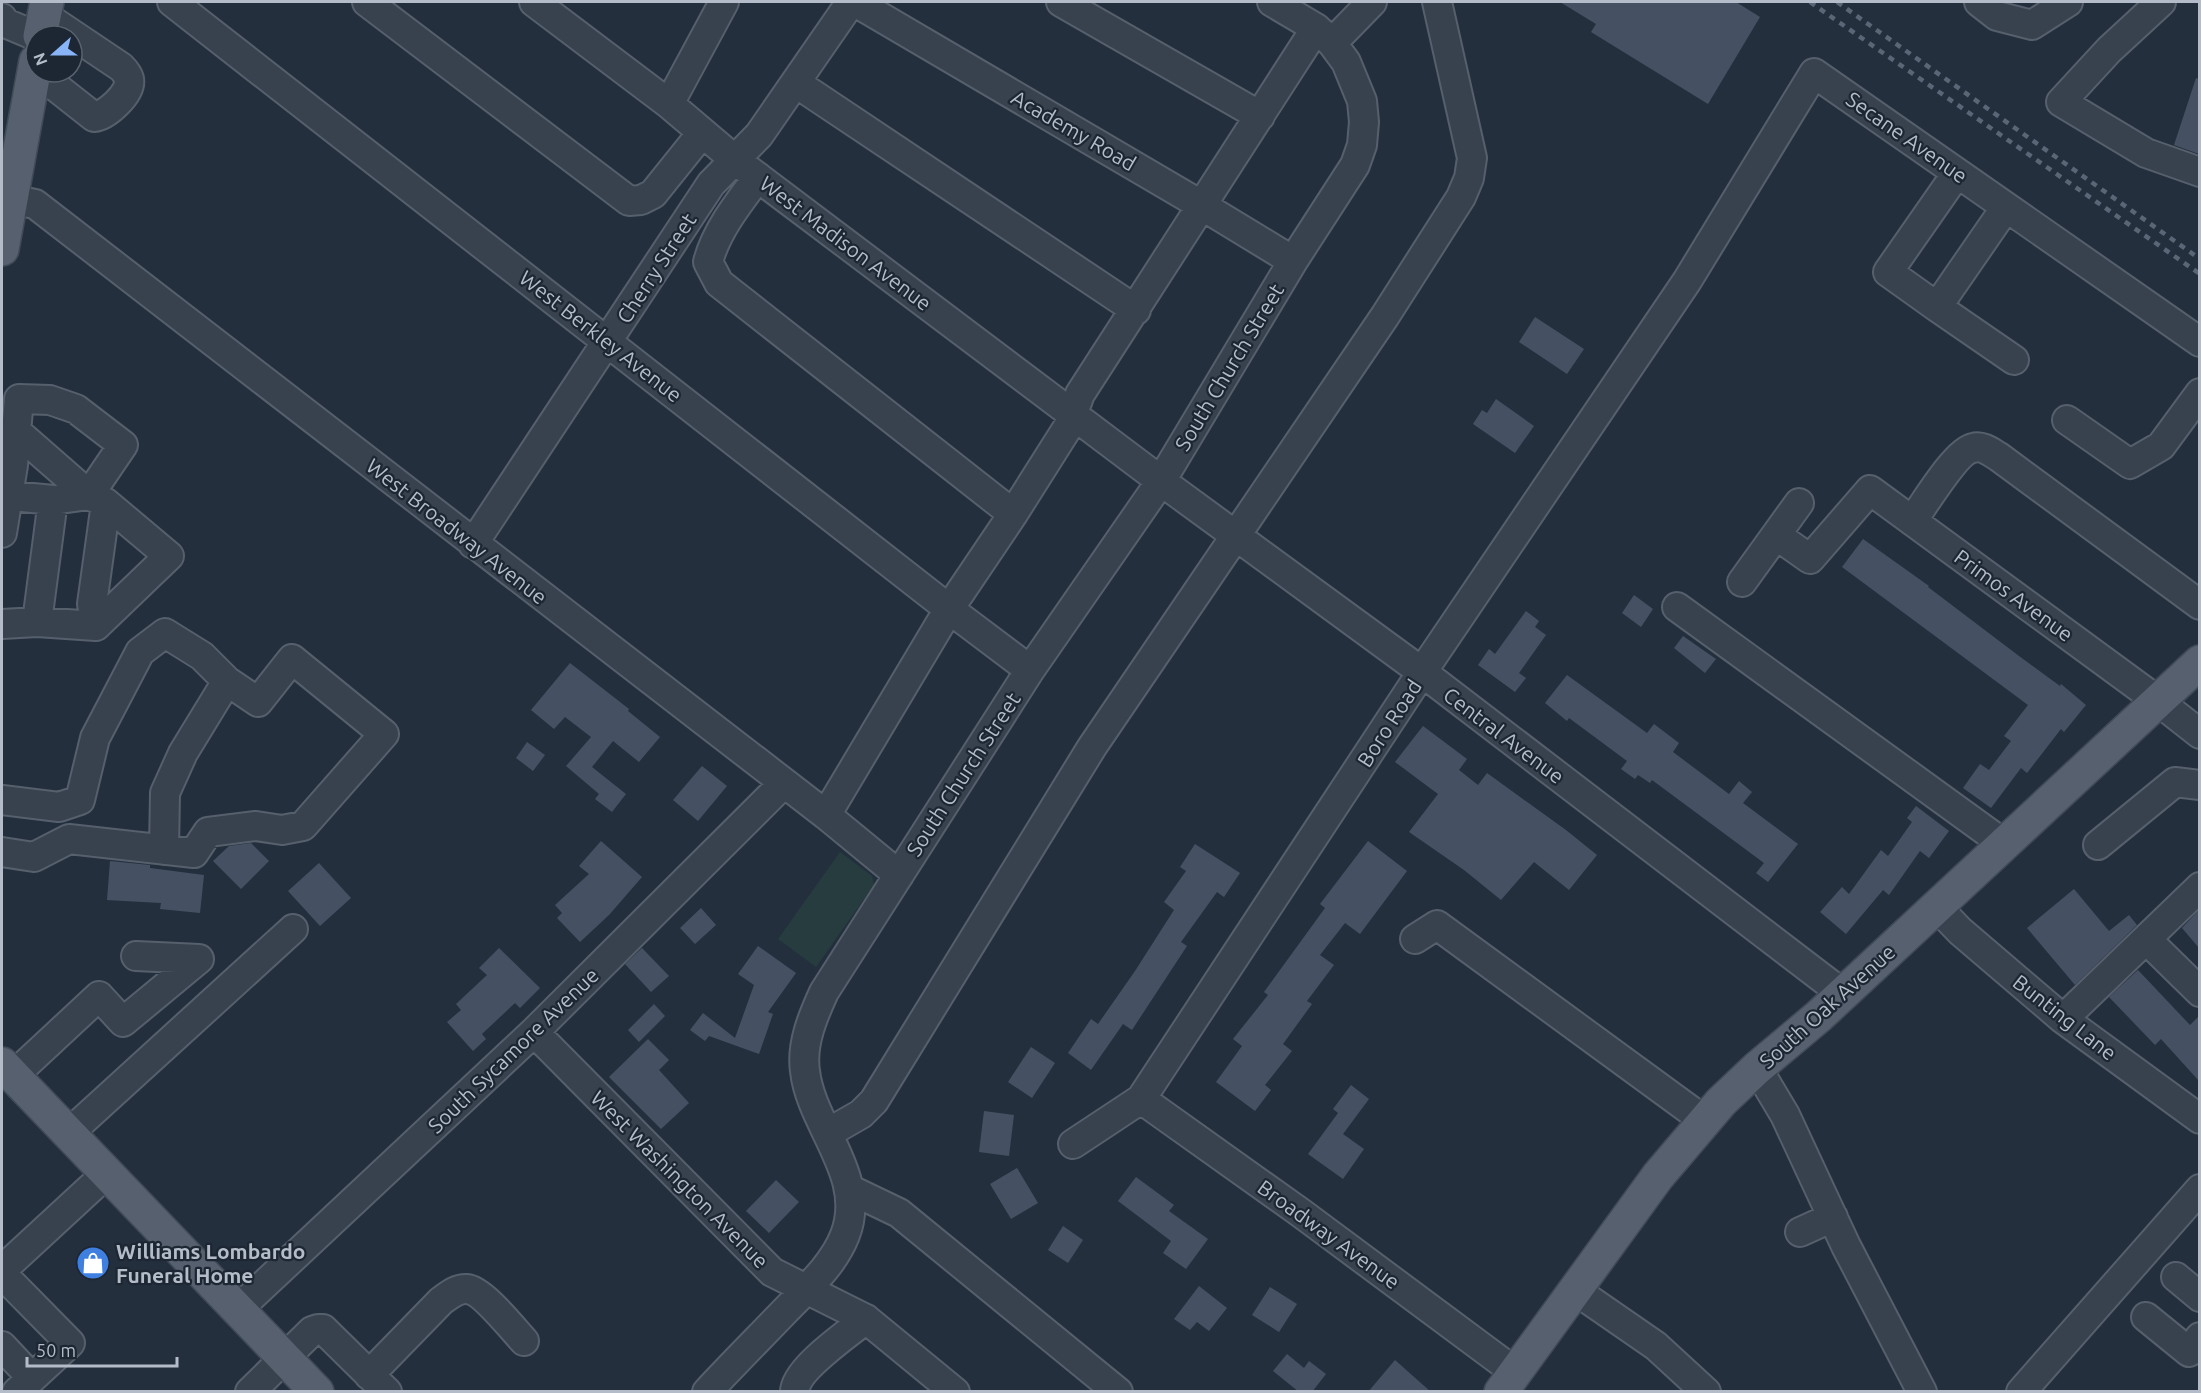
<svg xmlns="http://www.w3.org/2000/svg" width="2201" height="1393" viewBox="0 0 2201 1393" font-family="Ubuntu,sans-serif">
	<rect width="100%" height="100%" fill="#242f3e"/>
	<path fill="#263c3f" d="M840,852L872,876L874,885L816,967L778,939Z"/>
	<path fill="#455162" d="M1560,2H1736L1760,17L1708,104L1591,32L1596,24Z
		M2196,78L2199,79V154L2174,145Z
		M1535,317L1584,349L1567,374L1519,342Z
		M1496,399L1534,426L1515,453L1473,424L1482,410L1487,413Z
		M1863,539L1929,586L1928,587L2019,656L2060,686L2061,684L2086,705L2064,732L2061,729L2027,773L2021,768L1991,808L1963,788L1980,764L1989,770L2011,741L2004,736L2028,705L1842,567Z
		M1634,595L1653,609L1641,627L1622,613Z
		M1526,611L1539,621L1535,627L1546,635L1519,673L1526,678L1515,692L1478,665L1489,649L1495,654Z
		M1683,636L1716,659L1705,673L1674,648Z
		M570,663L629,709L628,711L660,737L639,762L613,741L592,767L626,794L612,812L595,799L599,794L566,766L591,737L565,717L554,729L531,710Z
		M1567,675L1647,733L1654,724L1679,743L1673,752L1729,794L1739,781L1752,792L1743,803L1798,844L1768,882L1756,873L1764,863L1652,780L1650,783L1638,775L1635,779L1621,769L1627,761L1569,718L1567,721L1545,703Z
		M1423,726L1467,759L1459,770L1478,785L1487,773L1566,830L1597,855L1569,890L1534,862L1501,900L1464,870L1409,832L1438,794L1395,762Z
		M527,742L545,755L533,771L516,758Z
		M702,766L727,786L698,821L673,800Z
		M1916,806L1949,831L1929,858L1920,851L1889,895L1883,890L1846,934L1820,912L1842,887L1849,894L1881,850L1888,856L1912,822L1907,818Z
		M601,841L642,877L609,915L580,942L557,918L562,913L555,905L589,874L579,866Z
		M1368,841L1407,871L1360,934L1345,923L1320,955L1334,965L1307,1001L1312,1004L1283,1044L1292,1051L1265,1085L1271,1090L1255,1111L1216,1082L1242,1046L1233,1039L1268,995L1264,992L1325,908L1320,904Z
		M251,843L269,861L241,889L213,861L229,846Z
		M1195,844L1240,873L1224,897L1217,892L1181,942L1187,946L1132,1030L1123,1024L1091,1070L1068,1053L1091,1019L1098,1024L1135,971L1174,910L1164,902L1186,871L1180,867Z
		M110,861L150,865V868L204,875L200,913L160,909L161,903L107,900Z
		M319,863L351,898L320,926L288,891Z
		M2074,889L2109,931L2129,915L2137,925L2075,985L2027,928Z
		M701,908L716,925L695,944L680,928Z
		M2199,910V948L2182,928Z
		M758,946L796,973L768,1012L773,1014L759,1054L709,1036L705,1041L690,1030L703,1013L735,1038L754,985L738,974Z
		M499,948L540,988L520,1008L515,1003L482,1034L486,1039L473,1051L447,1022L461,1010L456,1004L487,975L479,968Z
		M642,948L669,976L651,992L625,964Z
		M2138,970L2190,1025L2199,1016V1081L2161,1039L2155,1045L2109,997Z
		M654,1004L665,1016L639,1042L628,1030Z
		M648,1039L669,1060L659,1070L689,1103L661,1129L609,1077Z
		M1031,1047L1055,1063L1032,1098L1008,1082Z
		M1351,1085L1369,1099L1343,1134L1364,1149L1343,1179L1308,1154L1338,1113L1333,1109Z
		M984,1111L1014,1115L1009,1156L979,1152Z
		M1017,1168L1038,1203L1011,1219L990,1184Z
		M1136,1177L1174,1205L1169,1211L1208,1239L1186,1269L1163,1253L1171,1241L1118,1201Z
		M776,1180L799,1202L769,1233L746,1211Z
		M1063,1226L1083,1240L1068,1263L1048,1250Z
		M1199,1286L1227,1308L1209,1331L1197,1322L1190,1330L1174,1319Z
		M1270,1287L1297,1304L1279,1332L1252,1315Z
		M1287,1354L1304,1368L1309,1361L1326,1374L1312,1392H1299L1273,1371Z
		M1395,1360L1431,1392H1368Z"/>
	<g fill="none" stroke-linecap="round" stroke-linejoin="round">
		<g stroke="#565f6c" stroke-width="32">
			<path id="minor" d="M172,2L949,609L1030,670
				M367,2L629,201L641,200L653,194L702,133
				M534,2L669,104L735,160L1161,481L1422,672L1843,994
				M855,2L1201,205L1293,261
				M1061,2L1260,116
				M1979,2L1997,16L2032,25L2068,2
				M2161,2L2109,50L2061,102L2146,153L2200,172
				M2,18L5,23L36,36
				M1332,43L1372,2
				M37,72L94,117C106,116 132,93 129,79C128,75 124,70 121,67L45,16
				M796,83L1136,310
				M669,104L724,2
				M758,177C739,202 716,231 708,262L719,283L1013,514
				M10,199L35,204L826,815L899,875
				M2006,207L1937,307L2014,360
				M1937,307L1888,272L1957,173
				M2067,420L2130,464L2161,446L2200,393
				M2,495L53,500L89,495L106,503L92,604L96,626L37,622L2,624
				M1912,521C1924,505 1956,451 1973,448C1983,445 1992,453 1999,457L2200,605
				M2,533L13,465L19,399L50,400L76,409L123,445L89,495L17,432
				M1776,535L1810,559L1870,490L2158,701L2200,734
				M473,544L711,184L759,135L851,2
				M1742,582L1799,503
				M1677,607L2004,844
				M37,622L53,500
				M96,626L169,556L106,503
				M2,800L59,807L80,800L95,738L140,652L165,633L202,656L227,681
				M826,815L949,609L1013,514L1068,427L1080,394L1316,28
				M2098,845L2175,782L2200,785
				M2,852L34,857L69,839L194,853L208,832L256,826L282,830L303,826L384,734L292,659L258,702L227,681L183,753L165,793L164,850
				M1937,907L1960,931L2063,1019L2200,1119
				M1415,939L1437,925L1705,1121
				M2146,939L2200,992
				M2063,1019L2200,887
				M534,1032L772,1272L866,1319L955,1392
				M1757,1068L1785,1115L1846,1246L1922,1392
				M13,1076L99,996L123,1022L199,959L136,956
				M1141,1099L1301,1213L1515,1372
				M828,1133L861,1114L874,1101L1092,747L1385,316L1461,197L1469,178L1472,158L1437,2
				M68,1134L293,929
				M1073,1144L1141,1099L1422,672L1687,281L1814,73L2200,342
				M849,1189L899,1213L1118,1392
				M1800,1232L1833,1217
				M2,1270L106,1174
				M2,1274L70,1343L17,1392
				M2176,1277L2200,1297
				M1575,1290L1656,1346L1706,1392
				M237,1310L534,1032L784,783
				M2146,1317L2189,1352L2200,1337
				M2,1346L32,1378
				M369,1375L441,1301C448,1296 457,1288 467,1289C482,1290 513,1329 524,1341
				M250,1392L312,1331L318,1329H323L387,1392
				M707,1392C732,1365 758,1339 783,1313C806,1289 833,1266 845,1235C868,1176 811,1126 805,1071C801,1044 813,1016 824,992L1030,670L1161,481L1293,261L1355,165L1362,145L1364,122L1362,101L1346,62L1332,43L1316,28L1272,2
				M795,1392C794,1370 850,1332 866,1319
				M2021,1392L2200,1189"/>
		</g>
		<g stroke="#414a57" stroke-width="36">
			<path id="major" d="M40,36L47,2
				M2,249L36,61
				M2,1064L317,1392
				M1501,1392L1658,1176L1721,1102L1757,1068L1819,1016L2200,662"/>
		</g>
		<use href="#minor" stroke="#38414e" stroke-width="28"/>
		<use href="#major" stroke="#56606e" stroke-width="33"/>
		<path stroke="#5a6575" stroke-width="4.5" stroke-dasharray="6 6" stroke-linecap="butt" d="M1810,2L2200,274
			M1837,2L2200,259"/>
	</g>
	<defs>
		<g id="shop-disc" transform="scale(1.725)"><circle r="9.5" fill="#3f7fe0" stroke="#1d2633"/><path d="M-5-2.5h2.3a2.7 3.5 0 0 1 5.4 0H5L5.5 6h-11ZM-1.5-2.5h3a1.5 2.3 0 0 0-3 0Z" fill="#fff"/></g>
	</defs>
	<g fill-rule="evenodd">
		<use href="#shop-disc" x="93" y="1263"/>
	</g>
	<g text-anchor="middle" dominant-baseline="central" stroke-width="4.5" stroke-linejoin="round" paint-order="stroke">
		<g font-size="21" fill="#b4bcc9" stroke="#1d2633">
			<text transform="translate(1074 130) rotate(30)">Academy Road</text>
			<text transform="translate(1907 137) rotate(35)">Secane Avenue</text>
			<text transform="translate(846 243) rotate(37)">West Madison Avenue</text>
			<text transform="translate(656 268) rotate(-57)">Cherry Street</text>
			<text transform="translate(601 336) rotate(38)">West Berkley Avenue</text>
			<text transform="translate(1229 367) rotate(-59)">South Church Street</text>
			<text transform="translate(457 531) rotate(38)">West Broadway Avenue</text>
			<text transform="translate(2014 595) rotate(36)">Primos Avenue</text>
			<text transform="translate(1389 723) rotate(-57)">Boro Road</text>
			<text transform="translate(1504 735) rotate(37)">Central Avenue</text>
			<text transform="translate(963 774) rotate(-57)">South Church Street</text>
			<text transform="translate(1827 1006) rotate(-42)">South Oak Avenue</text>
			<text transform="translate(2065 1017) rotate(38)">Bunting Lane</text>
			<text transform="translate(513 1050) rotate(-44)">South Sycamore Avenue</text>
			<text transform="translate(680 1179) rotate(45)">West Washington Avenue</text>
			<text transform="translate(1329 1234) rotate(36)">Broadway Avenue</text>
		</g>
		<g font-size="21" font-weight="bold" fill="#b4bcc9" stroke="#1d2633" text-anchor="start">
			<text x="116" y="1251">Williams Lombardo<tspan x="116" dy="24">Funeral Home</tspan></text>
		</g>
	</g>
	<rect width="2201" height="1393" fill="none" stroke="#b4bcc9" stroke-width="6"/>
	<g transform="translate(54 54) rotate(249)"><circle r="28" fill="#1d2633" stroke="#59626f" stroke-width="1.5"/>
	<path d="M0-4.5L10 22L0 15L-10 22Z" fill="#8ab4f8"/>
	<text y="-9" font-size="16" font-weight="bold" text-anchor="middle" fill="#b4bcc9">N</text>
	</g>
	<path d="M27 1357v9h150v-9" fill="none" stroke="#b4bcc9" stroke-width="3"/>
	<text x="36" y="1357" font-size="18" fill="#b4bcc9" stroke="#1d2633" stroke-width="4.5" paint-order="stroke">50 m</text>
</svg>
